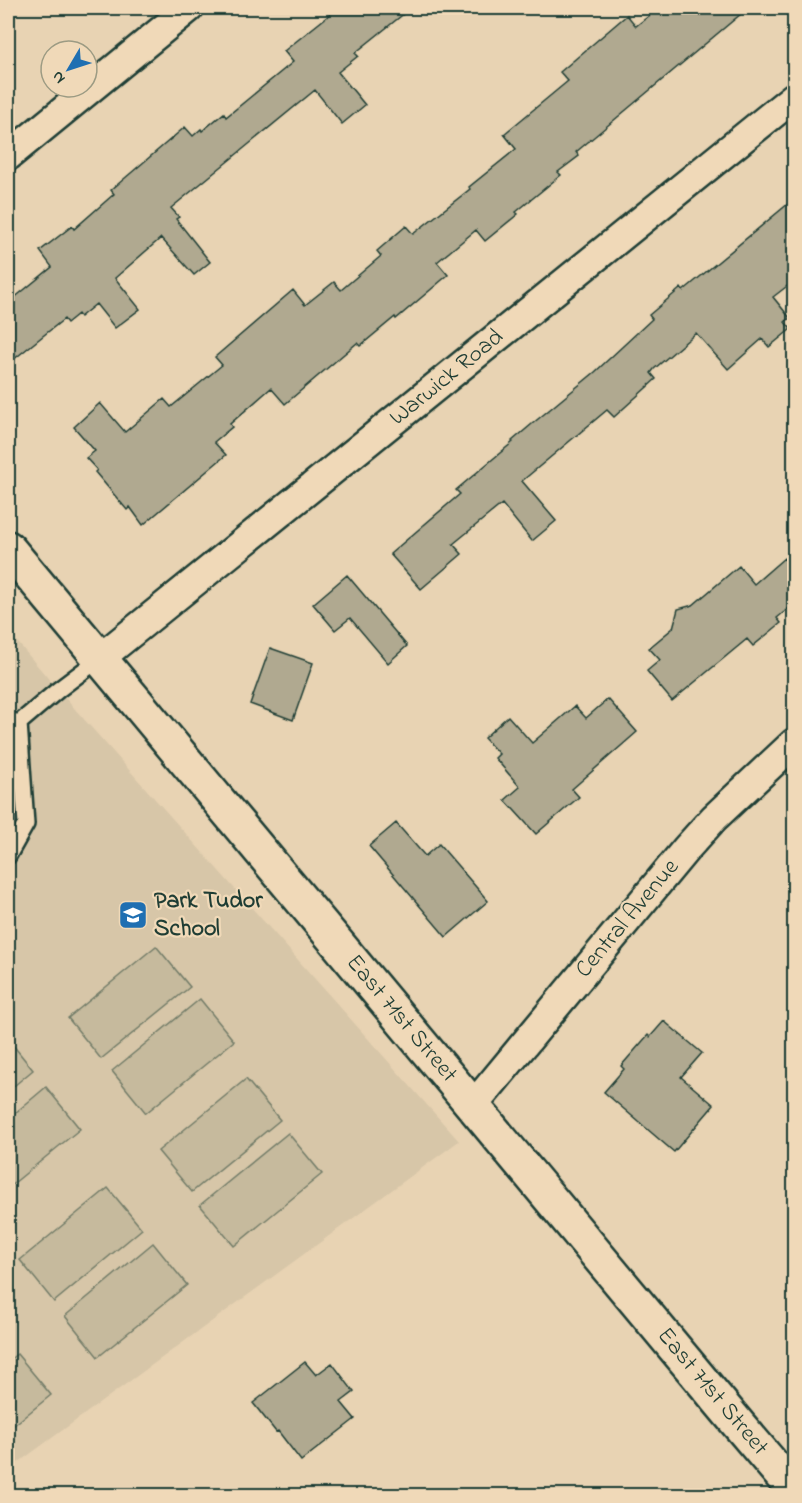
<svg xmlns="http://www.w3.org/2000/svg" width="802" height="1503" viewBox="0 0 802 1503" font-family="'Indie Flower',sans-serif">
	<rect width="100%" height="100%" fill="#e8d3b3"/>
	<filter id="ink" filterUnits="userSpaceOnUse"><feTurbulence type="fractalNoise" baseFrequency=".0167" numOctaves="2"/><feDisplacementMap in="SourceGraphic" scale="12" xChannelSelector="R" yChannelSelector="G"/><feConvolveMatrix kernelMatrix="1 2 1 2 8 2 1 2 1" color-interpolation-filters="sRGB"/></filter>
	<g filter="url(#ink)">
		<path fill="#d7c6a8" d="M8,631L58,690L459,1141L8,1470Z"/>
		<path fill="#c6ba9d" stroke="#727c68" stroke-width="1.5" d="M156,946L190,987L101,1059L68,1018Z
			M200,999L234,1041L146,1113L112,1071Z
			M8,1039L33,1070L8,1091Z
			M246,1079L280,1120L192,1192L158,1151Z
			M46,1087L80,1129L8,1188V1119Z
			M288,1133L322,1174L234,1246L200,1205Z
			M108,1188L142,1229L54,1302L20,1260Z
			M153,1243L187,1285L98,1357L65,1316Z
			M17,1354L51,1395L8,1430V1361Z"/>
		<path fill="#b0a990" stroke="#1f3d34" stroke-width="1.5" d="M338,8H411L355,53L358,56L338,72L365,105L342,124L315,90L171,208L179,217L176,219L210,262L194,275L161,238L115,278L140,309L115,328L96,304L80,317L78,314L67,323L64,319L8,364V303L52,267L40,251L72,226L74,229L114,194L111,190L185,127L193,136L201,129L202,131L224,113L226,117L293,62L284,51Z
			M659,8H748L576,152L579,156L558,172L561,175L516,212L518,214L485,241L476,230L437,262L448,275L396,319L395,317L360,346L357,343L285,404L271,388L230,424L232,427L214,442L226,455L143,525L130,507L127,510L95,472L97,470L86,458L95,451L74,427L100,403L125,432L164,399L171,407L222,365L215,357L293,290L305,305L334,282L341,290L381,256L377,251L406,226L413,234L470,189L469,187L516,149L504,134L568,81L560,72L627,15L636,26Z
			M795,198V280L773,297L790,318L785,322L791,329L769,347L762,339L728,369L696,333L654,369L651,373L656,379L614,417L607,410L522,481L556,521L532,541L502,504L453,544L462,554L421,589L390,554L460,494L456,490L513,442L512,441L532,424L595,372L652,319L649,315L681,288L683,291Z
			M784,558L795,571V603L777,618L781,623L753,646L747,639L672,701L647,671L660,660L649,648L673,628L678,609L693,605L739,566L754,584Z
			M347,575L407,646L388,663L350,618L335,630L313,604Z
			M270,648L313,663L293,720L250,704Z
			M608,699L637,732L572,789L579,797L536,834L505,800L520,787L495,758L499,754L484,738L508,716L532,743L575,706L586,718Z
			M396,823L425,856L439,844L488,901L446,937L369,846Z
			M664,1021L702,1053L681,1077L714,1105L674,1152L604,1092L624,1069L621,1066L648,1035L650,1037Z
			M305,1362L316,1375L332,1363L354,1392L341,1402L355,1419L301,1461L278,1431L276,1432L253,1403Z"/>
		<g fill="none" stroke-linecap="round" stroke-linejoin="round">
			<g stroke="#1f3d34" stroke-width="20">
				<path id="service" d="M8,720L19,723L26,824L8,856
					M19,723L58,690L99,659"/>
			</g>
			<g stroke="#1f3d34" stroke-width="33">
				<path id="minor" d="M8,156L189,8
					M99,659L794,97
					M473,1106L686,849L714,818L794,743"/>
			</g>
			<g stroke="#1f3d34" stroke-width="38">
				<path id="secondary" d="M8,548L738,1424L794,1490"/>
			</g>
			<use href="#service" stroke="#f0d9b8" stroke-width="15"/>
			<use href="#minor" stroke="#f0d9b8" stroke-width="28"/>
			<use href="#secondary" stroke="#f0d9b8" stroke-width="33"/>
		</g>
	</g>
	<defs>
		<g id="school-square" transform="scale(1.5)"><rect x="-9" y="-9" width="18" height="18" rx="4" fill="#1f6fb2" stroke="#f0d9b8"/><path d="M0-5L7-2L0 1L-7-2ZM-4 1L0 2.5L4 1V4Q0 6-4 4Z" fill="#fff"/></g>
	</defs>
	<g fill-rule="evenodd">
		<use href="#school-square" x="133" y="915"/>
	</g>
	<g text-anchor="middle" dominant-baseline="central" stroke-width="4.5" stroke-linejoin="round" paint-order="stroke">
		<g font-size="24" fill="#1f3d34" stroke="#f0d9b8">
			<text transform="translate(447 378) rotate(-39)">Warwick Road</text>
			<text transform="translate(628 919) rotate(-50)">Central Avenue</text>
			<text transform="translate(401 1019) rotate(50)">East 71st Street</text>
			<text transform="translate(712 1392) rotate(50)">East 71st Street</text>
		</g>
		<g font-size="24" font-weight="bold" fill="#1f3d34" stroke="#f0d9b8" text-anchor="start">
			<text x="154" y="901">Park Tudor<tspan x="154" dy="28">School</tspan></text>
		</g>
	</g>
	<rect width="802" height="1503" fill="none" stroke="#f0d9b8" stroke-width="30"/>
	<rect x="15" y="15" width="772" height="1473" fill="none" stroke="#1f3d34" stroke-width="2" filter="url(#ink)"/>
	<g transform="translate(69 69) rotate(231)"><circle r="28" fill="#f0d9b8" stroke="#9c9b83" stroke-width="1.5"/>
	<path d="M0-4.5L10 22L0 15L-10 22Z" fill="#1f6fb2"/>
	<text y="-9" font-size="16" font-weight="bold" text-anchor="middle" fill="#1f3d34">N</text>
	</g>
</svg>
